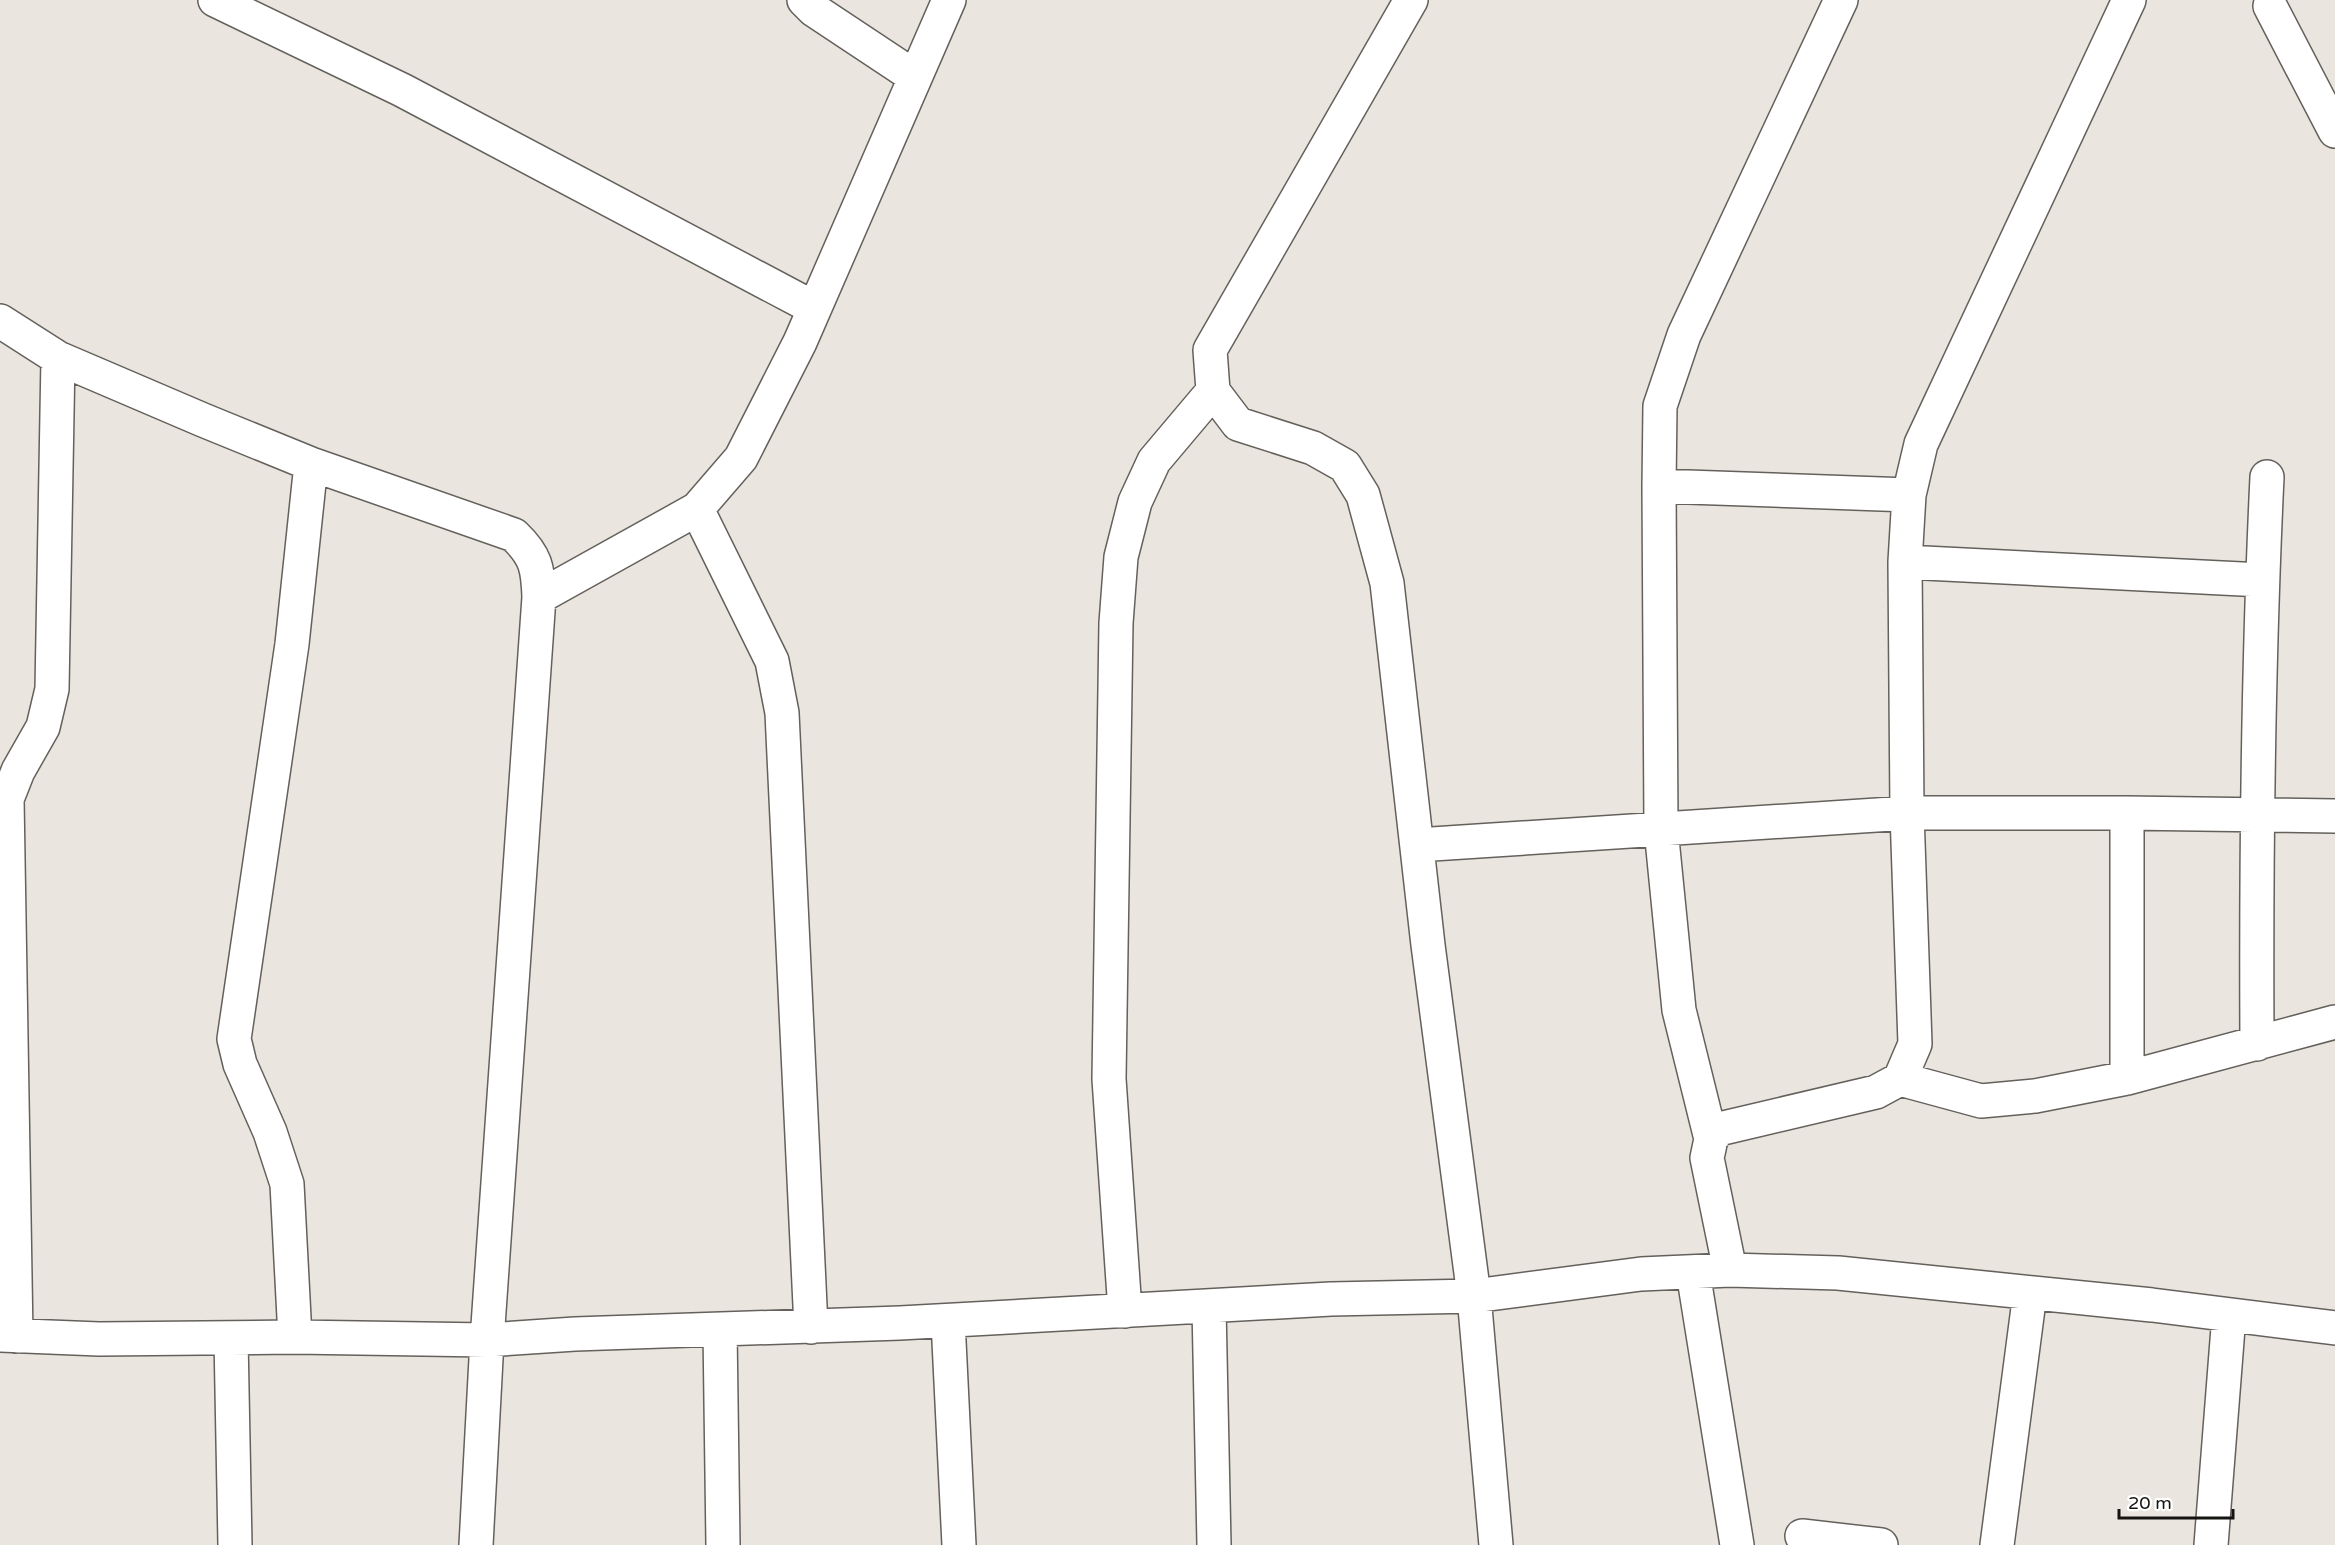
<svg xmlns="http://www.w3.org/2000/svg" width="2335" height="1545" viewBox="0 0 2335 1545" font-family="'Varela Round',sans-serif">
	<rect width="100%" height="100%" fill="#eae5df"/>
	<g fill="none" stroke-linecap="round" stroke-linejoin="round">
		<g stroke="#64605b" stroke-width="36">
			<path id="minor" d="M215,0L402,90L814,308
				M804,0L814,10L915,77
				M1411,0L1210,350L1213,391L1238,424L1313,448L1345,466L1363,495L1387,583L1428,945L1474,1296L1496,1545
				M2270,6L2335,131
				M0,321L58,358L203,420L311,464L514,535C536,556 538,568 539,597L487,1340L476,1545
				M1659,486L1909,495
				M697,509L772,661L782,713L811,1327
				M1905,562L2262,580
				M539,597L697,509L741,458L800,342L949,0
				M2127,813V1078
				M1417,845L1907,813H2127L2335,816
				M2257,1044C2256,855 2258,666 2267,477
				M1900,1079L1981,1101L2035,1096L2127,1078L2335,1022
				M1711,1139L1679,1010L1661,829L1659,486L1660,406L1684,335L1841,0
				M1730,1270L1707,1158L1711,1139L1719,1129L1876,1092L1900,1079L1915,1044L1907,813L1905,562L1909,495L1921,444L2129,0
				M1693,1272L1737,1545
				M1209,1307L1214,1545
				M1125,1311L1109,1079L1116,623L1121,557L1135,502L1154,461L1213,391
				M948,1321L959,1545
				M720,1330L723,1545
				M0,1335L99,1339L295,1337L487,1340L575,1334L900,1323L1331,1299L1474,1296L1641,1274L1730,1270L1838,1273L2152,1305L2335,1328
				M16,1336L7,799L18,771L43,727L52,689L58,358
				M295,1337L287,1184L270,1132L240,1064L234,1039L292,644L311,464
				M231,1338L235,1545
				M1802,1536L1881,1545
				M1997,1545L2030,1293
				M2211,1545L2229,1315"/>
		</g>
		<use href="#minor" stroke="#fff" stroke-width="33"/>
	</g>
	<path d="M2119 1509v9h114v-9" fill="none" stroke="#151412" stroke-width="3"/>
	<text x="2128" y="1509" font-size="18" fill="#151412" stroke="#ffffff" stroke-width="4.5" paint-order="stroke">20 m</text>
</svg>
